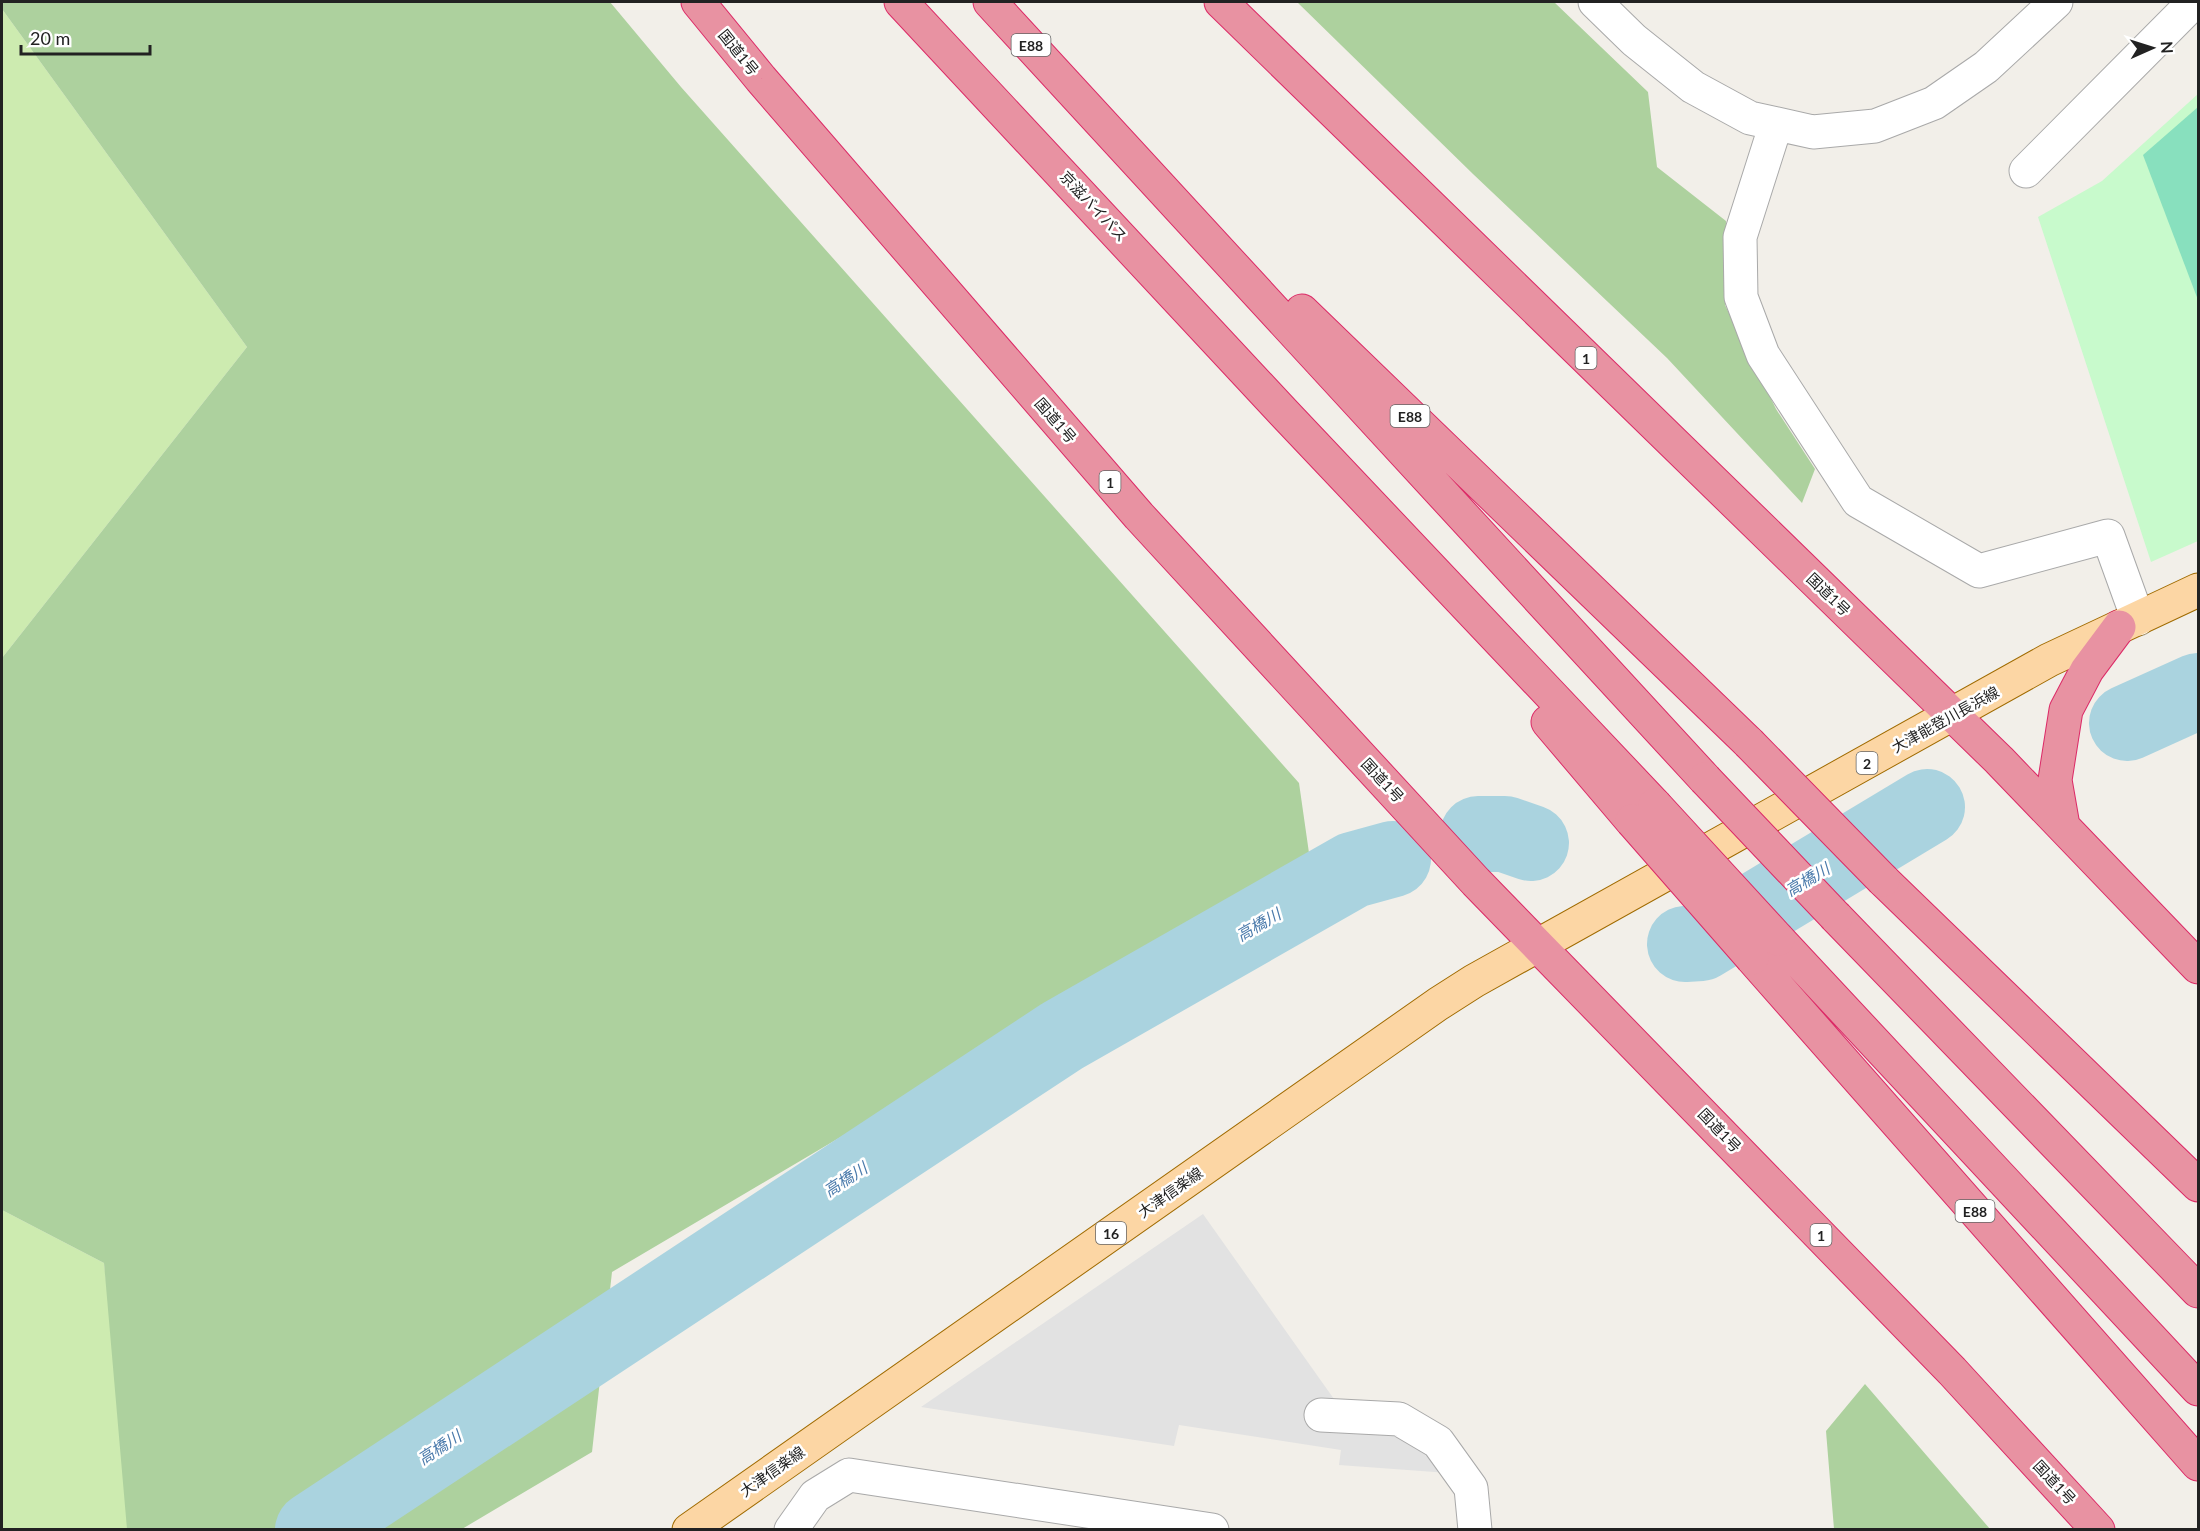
<svg xmlns="http://www.w3.org/2000/svg" width="2200" height="1531" viewBox="0 0 2200 1531" font-family="Lato,'Noto Sans JP',sans-serif">
	<rect width="100%" height="100%" fill="#f2efe9"/>
	<path fill="#cdebb0" d="M2,9L247,347L2,658Z
		M2,1210L104,1263L135,1529H2Z"/>
	<path fill="#add19e" d="M2,2H610L681,87L1299,783L1310,860L612,1272L592,1452L462,1529H127L104,1263L2,1210V658L247,347L2,9Z
		M1297,2H1554L1648,92L1657,167L1726,221L1725,305L1776,409L1815,469L1802,503L1667,358L1473,174Z
		M1865,1384L1990,1529H1834L1826,1431Z"/>
	<path fill="#c8facc" d="M2198,94V541L2151,562L2038,217L2102,181Z"/>
	<path fill="#88e0be" d="M2198,107V300L2143,155Z"/>
	<path fill="#e2e2e2" d="M1203,1214L1346,1416L1399,1419L1462,1474L1339,1465L1341,1450L1179,1425L1174,1446L921,1407Z"/>
	<g fill="none" stroke-linecap="round" stroke-linejoin="round">
		<path stroke="#aad3df" stroke-width="76" d="M2127,723L2198,691
			M1478,834H1505L1531,843
			M1685,944L1701,943L1927,807
			M313,1530L1062,1036L1353,870L1393,859"/>
		<g stroke="#a9a9a9" stroke-width="35">
			<path id="minor" d="M1595,2L1634,40L1693,87L1750,118L1813,132L1875,126L1934,103L1986,67L2056,2
				M1776,124L1740,237L1741,297L1763,355L1858,501L1979,571L2108,536L2138,619
				M2026,171L2194,2
				M1321,1415L1399,1419L1438,1442L1471,1488L1475,1530
				M791,1530L815,1496L849,1475L1212,1530"/>
		</g>
		<g stroke="#a06b00" stroke-width="35">
			<path id="major" d="M689,1530L1438,1004L1474,981L2049,660L2198,590"/>
		</g>
		<g stroke="#dc2a67" stroke-width="35">
			<path id="highway" d="M698,2L761,79L1139,516L1476,882L1952,1371L2098,1530
				M901,2L1284,413L1655,805
				M990,2L1705,779
				M1221,2L1999,760L2198,967
				M1302,311L1749,743
				M1548,722L1632,821
				M2063,826L2055,780L2066,710L2087,670L2119,627
				M1883,880L2198,1185
				M1836,917L2198,1291
				M1778,939L2198,1389
				M1752,958L2198,1464"/>
		</g>
		<use href="#minor" stroke="#fff" stroke-width="33"/>
		<use href="#major" stroke="#fcd6a4" stroke-width="33"/>
		<use href="#highway" stroke="#e892a2" stroke-width="33"/>
		<g stroke="#dc2a67" stroke-width="35" stroke-linecap="butt">
			<path id="highway-bridge" d="M1749,743L1883,880
				M1705,779L1836,917
				M1655,805L1778,939
				M1632,821L1752,958"/>
		</g>
		<use href="#highway-bridge" stroke="#e892a2" stroke-width="33"/>
	</g>
	<g text-anchor="middle" dominant-baseline="central" stroke-width="5" stroke-linejoin="round" paint-order="stroke">
		<g fill="#fff" stroke="#646464" stroke-width="1.5">
			<rect x="1011.5" y="34" width="39" height="22" rx="4.5"/>
			<rect x="1575.5" y="347" width="21" height="22" rx="4.5"/>
			<rect x="1390.5" y="405" width="39" height="22" rx="4.5"/>
			<rect x="1099.5" y="471" width="21" height="22" rx="4.5"/>
			<rect x="1856.5" y="752" width="21" height="22" rx="4.5"/>
			<rect x="1955.5" y="1200" width="39" height="22" rx="4.5"/>
			<rect x="1096" y="1222" width="30" height="22" rx="4.5"/>
			<rect x="1810.5" y="1224" width="21" height="22" rx="4.5"/>
		</g>
		<g font-size="14" font-weight="bold" fill="#222">
			<text x="1031" y="45">E88</text>
			<text x="1586" y="358">1</text>
			<text x="1410" y="416">E88</text>
			<text x="1110" y="482">1</text>
			<text x="1867" y="763">2</text>
			<text x="1975" y="1211">E88</text>
			<text x="1111" y="1233">16</text>
			<text x="1821" y="1235">1</text>
		</g>
		<g font-size="15" fill="#222" stroke="#fff">
			<text transform="translate(739 52) rotate(51)">国道1号</text>
			<text transform="translate(1094 206) rotate(47)">京滋バイパス</text>
			<text transform="translate(1056 420) rotate(49)">国道1号</text>
			<text transform="translate(1829 594) rotate(44)">国道1号</text>
			<text transform="translate(1945 719) rotate(-29)">大津能登川長浜線</text>
			<text transform="translate(1383 780) rotate(47)">国道1号</text>
			<text transform="translate(1720 1130) rotate(46)">国道1号</text>
			<text transform="translate(1170 1192) rotate(-35)">大津信楽線</text>
			<text transform="translate(772 1471) rotate(-35)">大津信楽線</text>
			<text transform="translate(2055 1482) rotate(47)">国道1号</text>
		</g>
		<g font-size="16" font-style="italic" fill="#4a7aab" stroke="#fff">
			<text transform="translate(1807 879) rotate(-31)">高橋川</text>
			<text transform="translate(1258 924) rotate(-30)">高橋川</text>
			<text transform="translate(845 1179) rotate(-33)">高橋川</text>
			<text transform="translate(439 1447) rotate(-33)">高橋川</text>
		</g>
	</g>
	<rect width="2200" height="1531" fill="none" stroke="#222222" stroke-width="6"/>
	<g transform="translate(2152 48) rotate(87)" stroke="#ffffff" stroke-width="4.5" paint-order="stroke">
	<path d="M0-4.5L10 22L0 15L-10 22Z" fill="#222222"/>
	<text y="-9" font-size="16" font-weight="bold" text-anchor="middle" fill="#222222">N</text>
	</g>
	<path d="M21 45v9h129v-9" fill="none" stroke="#222222" stroke-width="3"/>
	<text x="30" y="45" font-size="18" fill="#222222" stroke="#ffffff" stroke-width="4.5" paint-order="stroke">20 m</text>
</svg>
